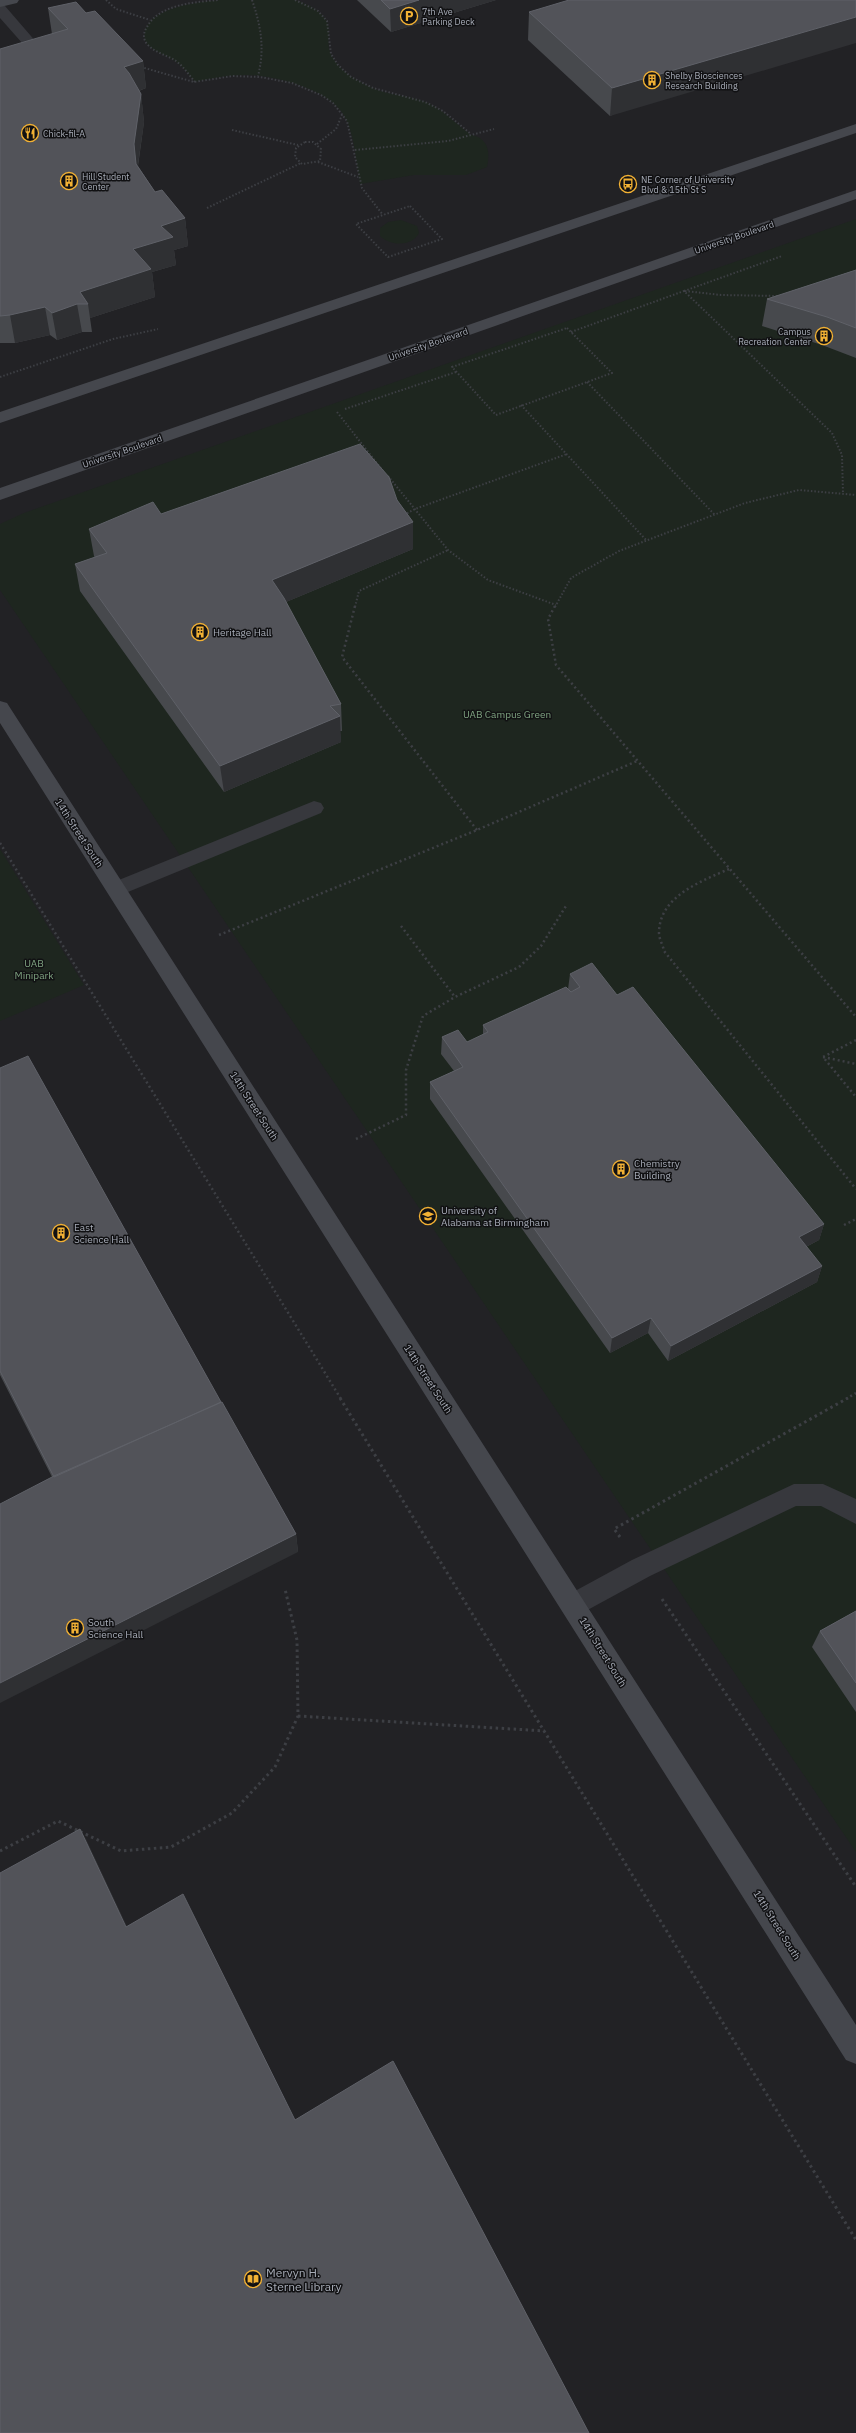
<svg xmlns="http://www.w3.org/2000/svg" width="856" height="2433" viewBox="0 0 856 2433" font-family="'IBM Plex Sans',sans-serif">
	<rect width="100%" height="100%" fill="#161618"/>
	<path fill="#222225" d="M0,0H856V2433H0Z"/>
	<path fill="#1e261f" d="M219,0H295C309,4 329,14 329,30C329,39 327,47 331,54C339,71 355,79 370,87C387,95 408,95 426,102C444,110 455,123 470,134C474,136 478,136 481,139C490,146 489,157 487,167L466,175H414L360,184C355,160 356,136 343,114C328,89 273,75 246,75C229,75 212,78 195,82C189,75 183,67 176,62C167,55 155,53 147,44C144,40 144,35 145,30C152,7 198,2 219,0Z
		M856,219V1852L0,590V524L24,513Z
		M401,220L417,226L419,233C412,247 390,246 380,236V228L388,222Z
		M0,849L84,985L0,1021Z"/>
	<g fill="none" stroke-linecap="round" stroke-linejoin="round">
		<path stroke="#3d3f44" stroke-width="2" stroke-dasharray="1.5 2" stroke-linecap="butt" d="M106,0L116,9L150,20
			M252,0C261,26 265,49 258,76
			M295,0L318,11L327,21L331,54L338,65L351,77L373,88L425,102L443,111L471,134
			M141,67L194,82L233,76L260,77L292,83L321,95L333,103L347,121L362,188L383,215
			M195,82C189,75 184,67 176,61C167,55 155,53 147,44C143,39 143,33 147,27C159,4 196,2 219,0
			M232,130L298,145
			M305,142H313L321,149L320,161L302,164L295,157L296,148Z
			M317,144L336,129L342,115
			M355,150L448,141L494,129
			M318,162L358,177
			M410,206L442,239L388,257L356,224Z
			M207,208L301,163
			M684,291L782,256
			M685,291L721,295L778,296
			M567,328L612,373L496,415L452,367Z
			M571,332L684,291L832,433L842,455L843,494
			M0,377L113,339L158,329
			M587,382L715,515
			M521,405L647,541
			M345,409L456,372
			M337,412L383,471
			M388,476L448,550L488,580L556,605
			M404,515L415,509L567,454
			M355,607L359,591L448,550
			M555,607L571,578L619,551L745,503L799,490L856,495"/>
		<path stroke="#3d3f44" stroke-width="2.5" stroke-dasharray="2 3" stroke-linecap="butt" d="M355,606L342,657L477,830
			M555,606L548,619L556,665L856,1017
			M0,843L341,1399
			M729,869C702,881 659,896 659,933C659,939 663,945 664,951L856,1189
			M401,926L455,997
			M219,935L477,830L637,761
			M856,1040L823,1057L856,1097
			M823,1057L856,1064
			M356,1139L406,1115V1070L423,1016L455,997L519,967L541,946L566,906
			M844,1225L856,1219
			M846,1399L856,1393"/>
		<path stroke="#3d3f44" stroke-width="3" stroke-dasharray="2.5 3.5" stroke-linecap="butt" d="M340,1398L856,2240
			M620,1537L614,1529L848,1398
			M662,1599L856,1887
			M298,1716L545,1731
			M0,1851L58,1821L121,1851L171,1847L232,1813L275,1767L298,1716L297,1640L285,1589"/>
		<path fill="#37383d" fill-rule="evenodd" d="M0,5L5,6L37,43L39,46L37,49L0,59V51L23,44L0,18Z
			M314,801L321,803L324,808L321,813L123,894L116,897L109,894L106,889L109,884Z
			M794,1484H823L856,1499V1524L821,1506H796L650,1576L582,1613L573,1617L564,1613L561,1605L564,1597L632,1560Z"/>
		<path fill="#45474d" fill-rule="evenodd" d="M0,0H19L17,3L0,7Z
			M856,124V133L0,423V412Z
			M856,190V199L0,500V488Z
			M0,701L7,703L856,2025V2064L846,2060L0,723Z"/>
	</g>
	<path fill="#47494d" d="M357,0H496L391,32Z
		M856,0L610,116L528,40L529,12Z
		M48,8L86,13L143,61L146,88L139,91L141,94L144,122L138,166L155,192L185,218L188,246L174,250L176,265L152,272L155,297L90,318L92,332H82L57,340L50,335L15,343H0V49L52,34Z
		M856,270V358L822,345L762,326L767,299Z
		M397,500L413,522V549L286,602L341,704L342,731H340L341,742L224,792L80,591L75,564L95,558L94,556L89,529L161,514Z
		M570,974L617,995L824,1224L819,1240L806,1247L822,1266L817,1282L668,1361L648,1333L610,1353L430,1099V1082L454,1071L441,1054L442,1037L467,1042L483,1035V1025L568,989Z
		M0,1068L221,1402L296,1534L298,1552L52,1477L0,1375Z
		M856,1611V1712L812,1647L820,1631Z"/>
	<path fill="#2f3033" d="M419,0H496L391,32L390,9Z
		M856,17V43L610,116L612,88Z
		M143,61L146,88L127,95L124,67Z
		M141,94L144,122L137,171L134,144Z
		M185,218L188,246L174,250L176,265L152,272L155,297L90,318L88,304L80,292L161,226Z
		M77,304L82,332L57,340L52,313Z
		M45,307L50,335L15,343L10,315Z
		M413,522V549L274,607L272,580Z
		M340,716L341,742L224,792L220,766Z
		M824,1224L819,1240L794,1253L799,1237Z
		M822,1266L817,1282L668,1361L671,1346Z
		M651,1318L648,1333L610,1353L612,1338Z
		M296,1534L298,1552L0,1703V1683Z
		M80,1829L86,1839L131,1935L126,1927Z"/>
	<path fill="#525359" stroke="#5f6168" d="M381,0H419L390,9Z
		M569,0H856V17L612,88L529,12Z
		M76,2L86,13L95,11L143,61L124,67L129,73L141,94L134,144L136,164L155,192L162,190L185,218L161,226L173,237L133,249L151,269L80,292L88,304H77L52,313L45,307L10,315L0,316V49L68,29L48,8Z
		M856,270V328L827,317L767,299Z
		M360,444L389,477L397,500L413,522L272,580L284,598L341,704L330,706L340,716L220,766L75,564L107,553L89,529L153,502L161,514Z
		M592,963L617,995L633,987L824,1224L799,1237L822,1266L671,1346L651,1318L612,1338L430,1082L463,1067L442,1037L458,1030L467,1042L488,1032L483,1025L566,987L571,992L580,987L570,974Z
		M28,1056L221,1402L54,1477L0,1371V1068Z
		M222,1402L296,1534L0,1683V1504L54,1476Z
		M856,1611V1683L820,1631Z
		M80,1829L126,1927L183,1894L295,2120L393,2061L589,2433H0V1873Z"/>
	<defs>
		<g id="parking-ring" transform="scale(0.9)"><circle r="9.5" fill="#111113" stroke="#f2b134" stroke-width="1.5"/><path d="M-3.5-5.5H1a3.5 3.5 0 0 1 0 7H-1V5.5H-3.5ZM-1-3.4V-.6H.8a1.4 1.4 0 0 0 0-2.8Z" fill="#f2b134"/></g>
		<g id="building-ring" transform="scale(0.9)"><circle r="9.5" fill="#111113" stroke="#f2b134" stroke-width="1.5"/><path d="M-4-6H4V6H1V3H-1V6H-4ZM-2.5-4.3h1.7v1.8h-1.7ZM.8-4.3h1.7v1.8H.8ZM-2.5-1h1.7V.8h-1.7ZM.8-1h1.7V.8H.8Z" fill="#f2b134"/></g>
		<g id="restaurant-ring" transform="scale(0.9)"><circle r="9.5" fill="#111113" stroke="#f2b134" stroke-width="1.5"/><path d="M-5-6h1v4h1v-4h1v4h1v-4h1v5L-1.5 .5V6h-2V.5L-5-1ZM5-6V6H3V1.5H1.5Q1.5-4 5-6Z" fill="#f2b134"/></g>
		<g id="bus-ring" transform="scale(0.9)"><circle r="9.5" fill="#111113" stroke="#f2b134" stroke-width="1.5"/><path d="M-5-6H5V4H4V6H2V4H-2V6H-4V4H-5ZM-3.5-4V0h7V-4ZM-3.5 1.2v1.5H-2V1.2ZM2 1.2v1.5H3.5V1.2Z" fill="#f2b134"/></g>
		<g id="university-ring" transform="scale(0.9)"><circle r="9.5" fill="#111113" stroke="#f2b134" stroke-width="1.5"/><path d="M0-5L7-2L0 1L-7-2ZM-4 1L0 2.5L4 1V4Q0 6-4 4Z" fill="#f2b134"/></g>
		<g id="library-ring" transform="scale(0.9)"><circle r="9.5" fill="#111113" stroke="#f2b134" stroke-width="1.5"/><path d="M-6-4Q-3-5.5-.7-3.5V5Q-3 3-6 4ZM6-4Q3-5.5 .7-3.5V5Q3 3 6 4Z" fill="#f2b134"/></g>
	</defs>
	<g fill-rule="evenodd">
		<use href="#parking-ring" x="409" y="16"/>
		<use href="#building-ring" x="652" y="80"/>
		<use href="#restaurant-ring" x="30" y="133"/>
		<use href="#building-ring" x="69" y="181"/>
		<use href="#bus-ring" x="628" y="184"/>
		<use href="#building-ring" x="824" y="336"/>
		<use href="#building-ring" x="200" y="632"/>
		<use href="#building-ring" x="621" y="1169"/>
		<use href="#university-ring" x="428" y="1216"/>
		<use href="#building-ring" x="61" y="1233"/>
		<use href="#building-ring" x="75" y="1628"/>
		<use href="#library-ring" x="253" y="2279"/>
	</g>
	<g text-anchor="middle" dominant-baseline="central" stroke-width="3" stroke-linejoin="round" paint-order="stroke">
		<g font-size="9" fill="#a8adb8" stroke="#111113" text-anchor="start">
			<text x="422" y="11">7th Ave<tspan x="422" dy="10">Parking Deck</tspan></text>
			<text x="665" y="75">Shelby Biosciences<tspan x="665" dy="10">Research Building</tspan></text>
			<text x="43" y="133">Chick-fil-A</text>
			<text x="82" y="176">Hill Student<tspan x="82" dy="10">Center</tspan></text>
			<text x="641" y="179">NE Corner of University<tspan x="641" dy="10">Blvd &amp; 15th St S</tspan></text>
			<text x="811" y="331" text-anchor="end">Campus<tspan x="811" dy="10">Recreation Center</tspan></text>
		</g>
		<g font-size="9" fill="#a8adb8" stroke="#111113">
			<text transform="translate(734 237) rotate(-19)">University Boulevard</text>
			<text transform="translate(428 344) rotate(-19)">University Boulevard</text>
			<text transform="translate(122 451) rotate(-19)">University Boulevard</text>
		</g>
		<g font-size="10" fill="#a8adb8" stroke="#111113" text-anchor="start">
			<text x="213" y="632">Heritage Hall</text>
			<text x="634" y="1163">Chemistry<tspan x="634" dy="12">Building</tspan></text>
			<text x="441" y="1210">University of<tspan x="441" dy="12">Alabama at Birmingham</tspan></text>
			<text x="74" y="1227">East<tspan x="74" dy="12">Science Hall</tspan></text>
			<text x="88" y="1622">South<tspan x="88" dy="12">Science Hall</tspan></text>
		</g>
		<g font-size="10" fill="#7fa381" stroke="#111113">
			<text x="507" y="714">UAB Campus Green</text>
			<text x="34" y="963">UAB<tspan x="34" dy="12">Minipark</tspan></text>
		</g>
		<g font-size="10" fill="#a8adb8" stroke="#111113">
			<text transform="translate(79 833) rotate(57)">14th Street South</text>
			<text transform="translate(254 1106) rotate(57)">14th Street South</text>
			<text transform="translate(428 1379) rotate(57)">14th Street South</text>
			<text transform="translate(603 1652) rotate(58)">14th Street South</text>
			<text transform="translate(777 1925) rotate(58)">14th Street South</text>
		</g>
		<g font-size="12" fill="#a8adb8" stroke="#111113" text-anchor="start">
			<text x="266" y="2272">Mervyn H.<tspan x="266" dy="14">Sterne Library</tspan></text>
		</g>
	</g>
</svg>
